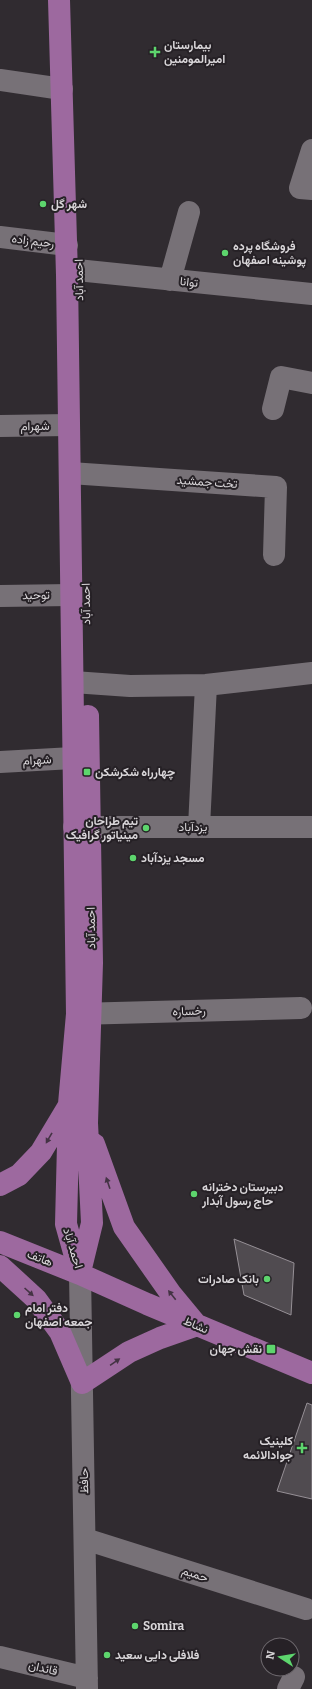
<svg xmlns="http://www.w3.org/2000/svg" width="312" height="1689" viewBox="0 0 312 1689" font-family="Bitter,Vazirmatn,serif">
	<rect width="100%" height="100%" fill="#302b30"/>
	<path fill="#504b50" stroke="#969096" d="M234,1239L294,1263L291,1315L244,1295Z
		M307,1403L312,1405V1499L277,1491Z"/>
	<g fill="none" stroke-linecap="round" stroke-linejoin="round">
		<path stroke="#777177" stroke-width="22" d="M0,80L62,89
			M312,150L300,188L312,189
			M0,237L67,245
			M67,269L312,294
			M170,280L189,212
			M273,409L281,377L312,383
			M0,426L69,425
			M70,473L276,487L274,555
			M0,596L71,595
			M73,682L130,686L206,685L312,673
			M0,762L73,758
			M74,827H312
			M199,827L206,685
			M77,1014L301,1008
			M80,1274L87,1689
			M85,1539L306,1609
			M0,1657L87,1678
			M288,1689L294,1677"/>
		<path stroke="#9d699f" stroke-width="22" d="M59,0L67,275L77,1014L69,1104L66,1224L80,1274
			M94,1144L124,1227L171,1294L195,1323
			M0,1185L19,1175L41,1152L68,1107
			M0,1242L80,1274L147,1304L312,1373
			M0,1266L36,1299L60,1332L82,1383L129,1352L160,1338L197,1325
			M80,1272L92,1223L87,1123L92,963L88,716"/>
	</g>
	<defs><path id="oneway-solid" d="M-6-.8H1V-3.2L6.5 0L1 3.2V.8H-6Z"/></defs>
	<g fill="#434">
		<use href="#oneway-solid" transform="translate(49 1138) rotate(120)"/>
		<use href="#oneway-solid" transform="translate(108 1183) rotate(-109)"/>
		<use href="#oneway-solid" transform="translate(29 1292) rotate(42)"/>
		<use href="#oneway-solid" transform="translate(172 1295) rotate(-128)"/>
		<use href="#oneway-solid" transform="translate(115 1362) rotate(-35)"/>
	</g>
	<g fill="#5dd56d" stroke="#262126" stroke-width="1.5">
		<path d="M153 46h4v4h4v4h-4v4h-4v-4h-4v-4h4z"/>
		<circle cx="43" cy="204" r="4"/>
		<circle cx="225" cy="253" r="4"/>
		<rect x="83" y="768" width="8" height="8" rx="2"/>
		<circle cx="146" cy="828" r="4"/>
		<circle cx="133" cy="858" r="4"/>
		<circle cx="194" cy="1194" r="4"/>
		<circle cx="267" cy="1279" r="4"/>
		<circle cx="17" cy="1315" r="4"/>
		<rect x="266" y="1344" width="10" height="10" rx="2"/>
		<path d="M300 1442h4v4h4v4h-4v4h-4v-4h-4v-4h4z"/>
		<circle cx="135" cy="1626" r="4"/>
		<circle cx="107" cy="1655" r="4"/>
	</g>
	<g text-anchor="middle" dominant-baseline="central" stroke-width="4" stroke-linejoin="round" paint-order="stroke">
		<g font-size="12" font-weight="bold" fill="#d9d6d9" stroke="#262126" text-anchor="start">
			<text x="164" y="45">بیمارستان<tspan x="164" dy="14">امیرالمومنین</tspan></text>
			<text x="51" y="204">شهر گل</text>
			<text x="233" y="246">فروشگاه پرده<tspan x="233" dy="14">پوشینه اصفهان</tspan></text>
			<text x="95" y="772">چهارراه شکرشکن</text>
			<text x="138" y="821" text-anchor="end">تیم طراحان<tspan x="138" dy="14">مینیاتور گرافیک</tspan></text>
			<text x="141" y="858">مسجد یزدآباد</text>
			<text x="202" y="1187">دبیرستان دخترانه<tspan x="202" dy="14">حاج رسول آبدار</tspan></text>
			<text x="259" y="1279" text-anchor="end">بانک صادرات</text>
			<text x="25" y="1308">دفتر امام<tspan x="25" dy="14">جمعه اصفهان</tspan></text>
			<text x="262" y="1349" text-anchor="end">نقش جهان</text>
			<text x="293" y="1441" text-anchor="end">کلینیک<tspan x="293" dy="14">جوادالائمه</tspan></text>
			<text x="143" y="1626">Somira</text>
			<text x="115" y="1655">فلافلی دایی سعید</text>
		</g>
		<g font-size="12" fill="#d9d6d9" stroke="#262126">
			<text transform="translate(33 241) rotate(7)">رحیم زاده</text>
			<text transform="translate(79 280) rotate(-91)">احمد آباد</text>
			<text transform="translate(189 282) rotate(6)">توانا</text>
			<text transform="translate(35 426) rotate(-1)">شهرام</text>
			<text transform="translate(207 482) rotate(4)">تخت جمشید</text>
			<text transform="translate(36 595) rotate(-1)">توحید</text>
			<text transform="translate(86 604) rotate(-91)">احمد آباد</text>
			<text transform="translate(37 760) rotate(-3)">شهرام</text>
			<text x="193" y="827">یزدآباد</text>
			<text transform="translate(91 928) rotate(-91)">احمد آباد</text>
			<text transform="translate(189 1011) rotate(-2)">رخساره</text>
			<text transform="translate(73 1248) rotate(73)">احمد آباد</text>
			<text transform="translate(40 1258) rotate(21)">هاتف</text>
			<text transform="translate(196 1325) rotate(23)">نشاط</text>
			<text transform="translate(84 1481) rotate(-91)">حافظ</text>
			<text transform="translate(195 1574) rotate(18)">حمیم</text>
			<text transform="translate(43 1668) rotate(13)">قائدان</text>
		</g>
	</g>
	<g transform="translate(280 1657) rotate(282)"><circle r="19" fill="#262126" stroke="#6e696e"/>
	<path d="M0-3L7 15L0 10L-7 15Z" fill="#5dd56d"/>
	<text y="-6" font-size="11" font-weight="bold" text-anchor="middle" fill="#d9d6d9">N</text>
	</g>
</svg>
